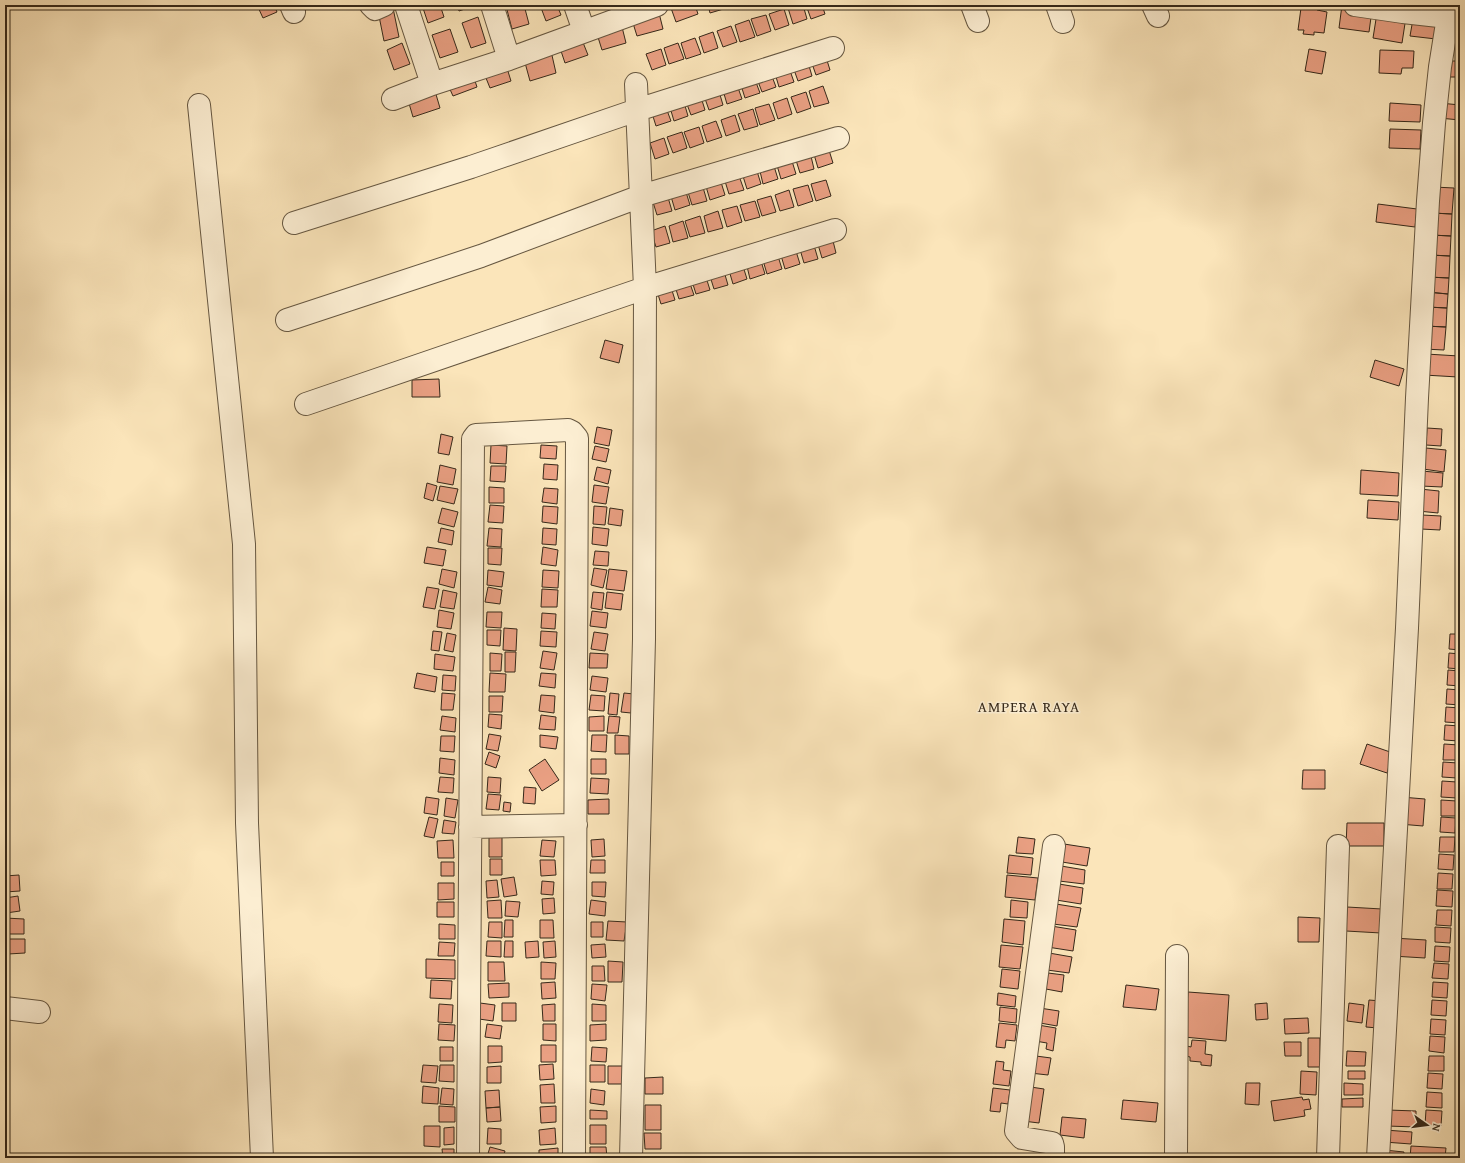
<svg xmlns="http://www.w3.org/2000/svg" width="1465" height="1163" viewBox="0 0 1465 1163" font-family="'Gentium Book Plus',serif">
	<rect width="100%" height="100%" fill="#fbe5ba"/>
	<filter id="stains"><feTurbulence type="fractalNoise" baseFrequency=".005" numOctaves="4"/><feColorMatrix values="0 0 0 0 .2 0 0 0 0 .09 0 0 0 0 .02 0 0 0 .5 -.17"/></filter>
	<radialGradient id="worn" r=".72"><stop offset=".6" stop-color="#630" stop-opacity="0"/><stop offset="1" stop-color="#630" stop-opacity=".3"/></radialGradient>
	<path fill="#eaa083" stroke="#352819" d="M257,5H274L277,12L263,18Z
		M422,5H440L444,17L428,23Z
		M457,5H474V6L459,11Z
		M524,5L529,24L512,29L506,6Z
		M540,5H557L561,15L546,21Z
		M678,5H695L698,14L676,22L671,8Z
		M708,5H737L710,13Z
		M796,5H803L807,19L793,24L788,8Z
		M806,5H822L825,14L811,19Z
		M1308,5L1318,6L1317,10L1327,12L1324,33L1314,32V35L1303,34L1304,30H1298L1301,8L1307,9Z
		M1342,5L1372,10L1369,32L1339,28Z
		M393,8L399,37L384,41L378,11Z
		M784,9L789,25L775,30L769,14Z
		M659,13L663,29L637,36L632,20Z
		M1377,13L1406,17L1402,43L1373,38Z
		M766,15L771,31L757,36L751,19Z
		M478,17L486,43L471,48L462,23Z
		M1413,19L1439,22L1436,39L1410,36Z
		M749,20L755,37L740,42L735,25Z
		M1452,21L1460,22V40L1449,38Z
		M731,26L737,42L723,47L717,31Z
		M622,27L626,43L602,50L597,34Z
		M450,29L458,52L440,58L432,35Z
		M713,32L718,48L704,53L699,37Z
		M695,38L701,54L686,59L681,43Z
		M582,40L588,55L565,63L560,48Z
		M402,43L410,64L394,70L387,50Z
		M678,43L684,59L669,64L664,48Z
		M661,49L666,65L652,70L646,54Z
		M1309,49L1326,52L1322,74L1305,71Z
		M1380,50L1414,51L1413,68H1402L1401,74L1379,73Z
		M551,51L556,73L530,81L524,59Z
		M1459,51H1460V77H1446V61H1460Z
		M825,54L830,70L816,75L810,58Z
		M807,59L812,76L798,81L792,64Z
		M506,65L511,81L490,88L484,73Z
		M788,65L794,82L779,87L774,70Z
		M770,71L776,87L762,92L756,76Z
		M473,75L477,87L453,96L448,85Z
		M754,77L760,93L745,98L740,82Z
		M736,82L742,99L727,104L722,87Z
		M823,86L829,103L814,107L809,91Z
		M718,88L723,105L709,110L703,93Z
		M435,91L440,108L413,117L408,100Z
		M806,92L811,108L797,113L791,97Z
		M700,94L705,110L691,115L685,99Z
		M787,98L792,114L778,119L773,103Z
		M683,99L688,116L674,121L669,104Z
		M1390,103L1421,105L1420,122L1389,121Z
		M1440,103L1460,105V120L1439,118Z
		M769,104L775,120L760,125L755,108Z
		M665,105L671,121L656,126L651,110Z
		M753,109L758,126L744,130L738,114Z
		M735,115L740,131L726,136L721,120Z
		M716,121L722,137L707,142L702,126Z
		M699,127L704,143L690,148L684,132Z
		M1390,129L1421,130L1420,149L1389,148Z
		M682,132L687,148L673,153L667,137Z
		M664,138L669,154L655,159L650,143Z
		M828,147L833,163L818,168L813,151Z
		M810,152L814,169L800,173L795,157Z
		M791,158L796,174L781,179L776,162Z
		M773,163L778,179L763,184L759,167Z
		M756,168L761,184L747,189L742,173Z
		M738,173L744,190L729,194L724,178Z
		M720,179L725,195L710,200L705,183Z
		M826,180L831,196L816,201L811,184Z
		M702,184L707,201L692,205L687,189Z
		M808,185L813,201L798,206L793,189Z
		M1434,187L1454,188L1452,214L1432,213Z
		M685,189L690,205L675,210L670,193Z
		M789,190L794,207L780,211L775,195Z
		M667,194L672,211L657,215L652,199Z
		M771,196L776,212L762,216L757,200Z
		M755,201L760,217L745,221L740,205Z
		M1378,204L1417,209L1415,227L1376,222Z
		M737,206L742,222L727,227L722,210Z
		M718,211L723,228L708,232L704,216Z
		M1432,213L1452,214L1451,236L1431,235Z
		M700,216L705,233L690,237L685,221Z
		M683,221L688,238L673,242L669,226Z
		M665,226L670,243L656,247L651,231Z
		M1431,235L1451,236L1450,256L1430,255Z
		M832,237L836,253L822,258L817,241Z
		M813,242L818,259L804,263L799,246Z
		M795,248L800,264L785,269L780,252Z
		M777,253L782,269L767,274L762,257Z
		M1430,255L1450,256L1449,278L1428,277Z
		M760,258L765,274L750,279L746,262Z
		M742,263L747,279L733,284L728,267Z
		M723,268L728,285L714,289L709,273Z
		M705,274L710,290L696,294L691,278Z
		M1428,277L1449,278L1448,294L1427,292Z
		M688,278L694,295L679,299L674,283Z
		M670,284L675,300L661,304L656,288Z
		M1427,292L1448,294L1447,308L1427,307Z
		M1427,307L1447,308L1446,327L1425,326Z
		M1425,326L1446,327L1444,350L1424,349Z
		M605,340L623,345L619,363L600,358Z
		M1426,354L1459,356L1458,377L1424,375Z
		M1375,360L1404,369L1399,386L1370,377Z
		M439,379L440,397H412V380Z
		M597,427L612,430L609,446L594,443Z
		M1427,428L1442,429L1441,446L1426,445Z
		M441,434L453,437L449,455L438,453Z
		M491,445L507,446L506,464L490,463Z
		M541,445L557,446L556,459L540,458Z
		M595,446L609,449L606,462L592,459Z
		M1426,448L1446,450L1444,472L1416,468L1425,461Z
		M544,464L558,465L557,480L543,479Z
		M440,465L456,469L453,485L437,482Z
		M491,466H506L505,482L490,481Z
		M597,467L611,470L608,484L594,480Z
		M1361,470L1399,473L1398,496L1360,494Z
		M1422,471L1443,473L1442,487L1421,486Z
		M427,483L437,486L433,501L424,498Z
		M594,485L609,487L606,504L592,502Z
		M440,486L458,489L454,504L437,500Z
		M489,487L504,488V503H489Z
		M544,488L558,489L557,504L542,502Z
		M1420,489L1439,491L1438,513L1418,511Z
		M1368,500L1399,502L1398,520L1367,518Z
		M490,505L504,506L503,523L488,522Z
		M543,506L558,507L557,524L542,522Z
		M594,506L607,507L605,525L593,524Z
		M442,508L458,512L454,527L438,523Z
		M610,508L623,510L621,526L608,524Z
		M1422,515L1441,516L1440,530L1421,529Z
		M593,527L609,529L607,546L592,544Z
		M441,528L454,531L452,545L438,542Z
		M489,528L502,529L501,547L487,546Z
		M543,528L557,529L556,545L542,544Z
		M427,547L446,550L443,566L424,563Z
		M543,547L558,550L556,566L541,564Z
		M488,548H502L501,565L488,564Z
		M595,551L609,552L608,566L593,565Z
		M594,568L607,570L603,588L591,585Z
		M442,569L457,572L454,588L439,584Z
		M609,569L627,571L624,591L606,589Z
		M488,570L504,572L502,587L487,585Z
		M543,570L559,571L558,588L542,587Z
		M427,587L439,589L435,609L423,607Z
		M488,587L502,590L500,604L485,602Z
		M542,589L558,590L557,607H541Z
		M443,590L457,593L454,609L440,607Z
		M593,592L604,593L602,610L591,608Z
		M607,592L623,594L621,610L605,608Z
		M439,610L454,613L451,629L437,627Z
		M592,611L608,613L606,628L590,626Z
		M487,612H502L501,628L486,627Z
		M542,613L556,614L555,629L541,628Z
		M504,628L517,629L516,651L503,650Z
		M487,630H501L500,646L487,645Z
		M433,631L442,632L439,651L431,650Z
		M541,631L557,632L556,647L540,646Z
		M594,632L608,634L605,651L591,649Z
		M447,633L456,635L453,652L444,650Z
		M1450,634H1460V650L1449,649Z
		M543,651L557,653L554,670L540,668Z
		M505,652H516L515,672H505Z
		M490,653L502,654L501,671H490Z
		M590,653L608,654L607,668H589Z
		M1449,653L1460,654V669L1448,668Z
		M435,654L455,657L453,671L434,669Z
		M1448,670L1460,671V686L1447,685Z
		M417,673L437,677L435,692L414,688Z
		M490,673L506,674L505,692H489Z
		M541,673L556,674L555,688L539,686Z
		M443,675L456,676L455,691L442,690Z
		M592,676L608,678L606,692L590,690Z
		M1447,689L1460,690V705L1446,704Z
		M442,693L455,694L453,710H441Z
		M610,693L619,694L617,715L608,714Z
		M624,693L634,694L631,713L621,712Z
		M541,695L555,696L554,713L539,711Z
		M591,695L605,696L604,711L589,710Z
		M489,696H503L502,712H489Z
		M1446,707L1460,708V723L1445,722Z
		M489,714L502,715L501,729L488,727Z
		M541,715L556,717L555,730L539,729Z
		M442,716L456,718L455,732L440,730Z
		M604,716V731H589V717Z
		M609,716L620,717L618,733H607Z
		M1445,725L1460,726L1459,741L1444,740Z
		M489,734L501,736L498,751L486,749Z
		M540,735L558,737L556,749L540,747Z
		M592,735H607L606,752L591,751Z
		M615,735L629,736V754H615Z
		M441,736H455L454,752L440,751Z
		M1367,744L1393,753L1387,773L1360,764Z
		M1444,744L1459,745L1458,760H1443Z
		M489,752L500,756L496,768L485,764Z
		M440,758L455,760L454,775L439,773Z
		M545,759L559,780L542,791L529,770Z
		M591,759H606V774H591Z
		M1443,762L1458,763L1457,778L1442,777Z
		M1303,770H1325V789H1302Z
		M440,777L454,778L453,793L438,792Z
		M488,777L501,778L500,793L487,792Z
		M591,778L609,779L608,794L590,793Z
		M1442,781L1457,782V798L1441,797Z
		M524,787L536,788L535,804L523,803Z
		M488,794L501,795L499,810L486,809Z
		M426,797L439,799L437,815L424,813Z
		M1401,797L1425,799L1423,826L1399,824Z
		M446,798L458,800L455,818L444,816Z
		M609,799V814H588V800Z
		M1441,800L1457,801L1456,816H1441Z
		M504,802L511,803L510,812L503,811Z
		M429,817L438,819L434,838L424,836Z
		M1441,817L1456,818L1455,833L1440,832Z
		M444,820L456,822L454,834L442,833Z
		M1347,823H1384V846H1346Z
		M489,837H502V857H489Z
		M1018,837L1035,839L1033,854L1016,853Z
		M1440,837H1455L1454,852H1439Z
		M604,839L605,856L592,857L591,840Z
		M453,840L454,858H438L437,841Z
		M542,840L556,841L554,857L540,856Z
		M1064,844L1090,848L1087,866L1062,862Z
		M1439,854L1454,855L1453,870L1438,869Z
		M1009,855L1033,858L1031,875L1007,873Z
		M490,859H502V875H490Z
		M540,860H555L556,875L541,876Z
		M591,860H605V873H590Z
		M441,862H454V876H441Z
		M1061,866L1085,870L1084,884L1059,881Z
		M1438,873L1453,874L1452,889H1437Z
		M19,875L20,891L5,892V876Z
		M1007,875L1038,878L1035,900L1005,897Z
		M514,877L517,895L504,897L501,879Z
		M497,880L499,897L487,898L486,881Z
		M542,881L554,882L553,895L541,894Z
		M592,882H606L605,897L592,896Z
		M438,883H454V899L438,900Z
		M1059,884L1083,888L1081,904L1056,900Z
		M1437,890L1453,891L1452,907L1436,906Z
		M18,896L20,911L6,913L5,898Z
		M554,898L555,913L543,914L542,899Z
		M501,900L502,918H488L487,901Z
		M591,900L606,902L605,916L589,914Z
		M1011,900L1028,902L1027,918L1010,917Z
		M506,901L520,902L518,917L505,916Z
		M437,902H454V917H437Z
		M1056,904L1081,908L1077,927L1053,924Z
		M1347,907L1382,909L1381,933L1346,931Z
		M1437,910H1452L1451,926L1436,925Z
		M1298,917L1320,918L1319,942H1298Z
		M5,918L24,919V934H6Z
		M1004,919L1025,921L1023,945L1002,942Z
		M505,920H513V937H504Z
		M540,920H553L554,938H540Z
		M608,921L627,922L624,941L606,940Z
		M489,922H502V938L488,937Z
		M591,922H603V937H591Z
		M439,924L455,925V939H439Z
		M1045,925L1076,930L1073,951L1041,946Z
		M1435,927L1451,928L1450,943L1435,942Z
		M1393,938L1426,940L1425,958L1392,956Z
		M8,939H25V953L8,954Z
		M487,941H501V957L486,956Z
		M505,941H513V957H504Z
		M538,941L539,957L526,958L525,942Z
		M555,941L556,957L544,958L543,942Z
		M439,942L455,943L454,956H438Z
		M605,944L606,957L592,958L591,945Z
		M1001,945L1023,947L1020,969L999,967Z
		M1435,946L1450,947L1449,962L1434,961Z
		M1049,953L1072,957L1069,973L1047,970Z
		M426,959L455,960V979L426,978Z
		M608,961L623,962L622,982H608Z
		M488,962H504L505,981H488Z
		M541,962L556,963L555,979H541Z
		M1434,963L1449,964L1448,979L1432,978Z
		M592,966H604L605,981H592Z
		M1002,969L1020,971L1018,989L1000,987Z
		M1048,973L1064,975L1062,992L1046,989Z
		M431,980L452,981L451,999L430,998Z
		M555,982L556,998L542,999L541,983Z
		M1433,982L1448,983L1447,998L1432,997Z
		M509,983V997L489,998L488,984Z
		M592,984L607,985L605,1001L591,999Z
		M1126,985L1159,989L1156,1010L1123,1007Z
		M1188,992L1229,995L1226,1041L1184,1037Z
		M998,993L1016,996L1015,1007L997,1005Z
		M1369,1000L1381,1001L1378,1028L1366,1027Z
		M1432,1000L1447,1001L1446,1016L1431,1015Z
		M480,1003L495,1005L493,1021L479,1019Z
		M502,1003H516V1021H502Z
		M1267,1003L1268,1019L1256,1020L1255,1004Z
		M1349,1003L1364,1005L1362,1023L1347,1021Z
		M439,1004L453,1005L452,1023L438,1022Z
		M555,1004V1021H543L542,1005Z
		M592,1004L606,1005V1021H592Z
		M1000,1007L1017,1009L1016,1023L999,1021Z
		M1033,1007L1059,1011L1057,1026L1040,1023Z
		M1308,1018L1309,1033L1285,1034L1284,1019Z
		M1431,1019L1446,1020L1445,1035L1430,1034Z
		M999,1023L1017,1025L1015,1041L1006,1040L1005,1048L996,1047Z
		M439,1024L455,1025L454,1041L438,1040Z
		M487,1024L502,1026L500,1039L485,1037Z
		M543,1024H556V1041L543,1040Z
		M606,1024V1040L590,1041V1025Z
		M1038,1025L1056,1028L1053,1051L1046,1049L1047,1043L1035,1041Z
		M1430,1036L1445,1037L1444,1053L1429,1051Z
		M1308,1038H1320V1067H1308Z
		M1192,1040L1206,1041L1205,1054L1212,1055L1211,1066L1201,1065V1062L1190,1061V1057L1186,1056L1187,1046L1191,1047Z
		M1284,1042H1301V1056H1285Z
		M541,1045H556V1062H541Z
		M488,1046H502V1062L488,1063Z
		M440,1047H453V1061H440Z
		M592,1047L607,1048L606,1062L591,1061Z
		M1347,1051L1366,1052L1365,1066H1346Z
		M1036,1056L1051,1058L1048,1075L1030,1073Z
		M1429,1056H1444V1071H1428Z
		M996,1061L1004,1062L1003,1070L1011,1071L1009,1086L993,1084Z
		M553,1064L554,1079L540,1080L539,1065Z
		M423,1065L438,1066L436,1083L421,1082Z
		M440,1065H454V1082L439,1081Z
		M590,1065H605V1082H590Z
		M501,1066V1083H487V1067Z
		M608,1066H624V1084H608Z
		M1301,1071L1317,1072L1316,1095L1300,1094Z
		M1348,1071H1365V1079H1348Z
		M1428,1073L1443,1074L1442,1089L1427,1088Z
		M663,1077V1094H645V1078Z
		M1246,1083H1260L1259,1105L1245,1104Z
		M1344,1083L1363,1084V1095H1344Z
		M554,1084L555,1103H541L540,1085Z
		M423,1086L439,1088L438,1104L422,1103Z
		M1024,1086L1044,1089L1039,1123L1023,1121Z
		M442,1088L454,1089L453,1105L440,1104Z
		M993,1088L1010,1090L1008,1104L1001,1103L1000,1112L990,1111Z
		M591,1089L605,1091L604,1105L590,1103Z
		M499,1090L500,1107L486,1108L485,1091Z
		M1427,1092L1442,1093V1108L1426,1107Z
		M1302,1097L1303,1100L1309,1099L1311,1109L1304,1110L1305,1116L1274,1121L1271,1101Z
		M1363,1098V1107H1342V1099Z
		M1123,1100L1158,1103L1156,1122L1121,1119Z
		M645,1105H661V1130H645Z
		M439,1106L455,1107V1122H439Z
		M556,1106V1122L541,1123L540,1107Z
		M500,1107L501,1121L487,1122L486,1108Z
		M590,1110L607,1111V1119H590Z
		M1388,1110L1416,1111V1127L1387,1126Z
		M1426,1110L1442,1111L1441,1126L1425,1125Z
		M1062,1117L1086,1119L1084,1138L1060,1135Z
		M590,1125H606V1144H590Z
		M424,1126H440V1147L424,1146Z
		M454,1127V1144L444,1145V1128Z
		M488,1128L501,1129V1144H487Z
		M555,1128L556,1144L540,1145L539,1130Z
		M1385,1130L1412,1132L1411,1144L1384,1142Z
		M644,1133H661V1149H645Z
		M1411,1146L1446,1148L1445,1158H1410Z
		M490,1147L505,1151L503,1158L487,1157Z
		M590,1147H606L607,1158H590Z
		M558,1148V1158H539V1150Z
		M442,1149H454V1158H443Z
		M1384,1150L1404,1152L1403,1158H1383Z"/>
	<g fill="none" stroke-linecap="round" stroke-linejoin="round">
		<g stroke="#665741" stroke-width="24">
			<path id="minor" d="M291,5L294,12
				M371,5L375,9L384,5
				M406,5L432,84
				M492,5L509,59
				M575,5L584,31
				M972,5L978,21
				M1057,5L1063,22
				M1153,5L1158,16
				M1355,5L1403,12L1448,17L1449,5
				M393,99L432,84L509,59L657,5
				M199,105L244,544L247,823L262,1158
				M294,223L471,167L637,110L833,48
				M287,320L481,256L641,196L838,138
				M306,404L645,288L835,230
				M470,827L576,825
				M5,1008L39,1012
				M468,1158L473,439L476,435L568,430L572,432L577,438L574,1158
				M631,1158L644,639L645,288L636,84
				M1053,1158V1147L1052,1143L1022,1138L1016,1131L1054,846
				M1176,1158L1177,956
				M1328,1158L1338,846
				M1378,1158L1407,628L1417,398L1428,201L1434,123L1440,67L1448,17"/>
		</g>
		<use href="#minor" stroke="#fceed2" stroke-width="22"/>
	</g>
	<g text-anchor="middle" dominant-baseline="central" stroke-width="3" stroke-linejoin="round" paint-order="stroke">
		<g font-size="15" letter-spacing="1" fill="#352819" stroke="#fceed2">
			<text x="1029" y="706">AMPERA RAYA</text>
		</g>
	</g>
	<rect width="1465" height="1163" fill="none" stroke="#fbe5ba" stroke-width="20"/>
	<rect x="6" y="6" width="1453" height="1151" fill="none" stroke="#352819" stroke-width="2"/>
	<rect x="10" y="10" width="1445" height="1143" fill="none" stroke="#352819"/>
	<g transform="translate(1427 1125) rotate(104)" stroke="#fceed2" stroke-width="3" paint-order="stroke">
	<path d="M0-3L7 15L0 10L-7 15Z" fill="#352819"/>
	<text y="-6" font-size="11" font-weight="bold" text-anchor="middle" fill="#352819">N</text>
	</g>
	<rect width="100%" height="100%" filter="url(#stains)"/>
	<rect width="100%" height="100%" fill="url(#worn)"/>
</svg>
